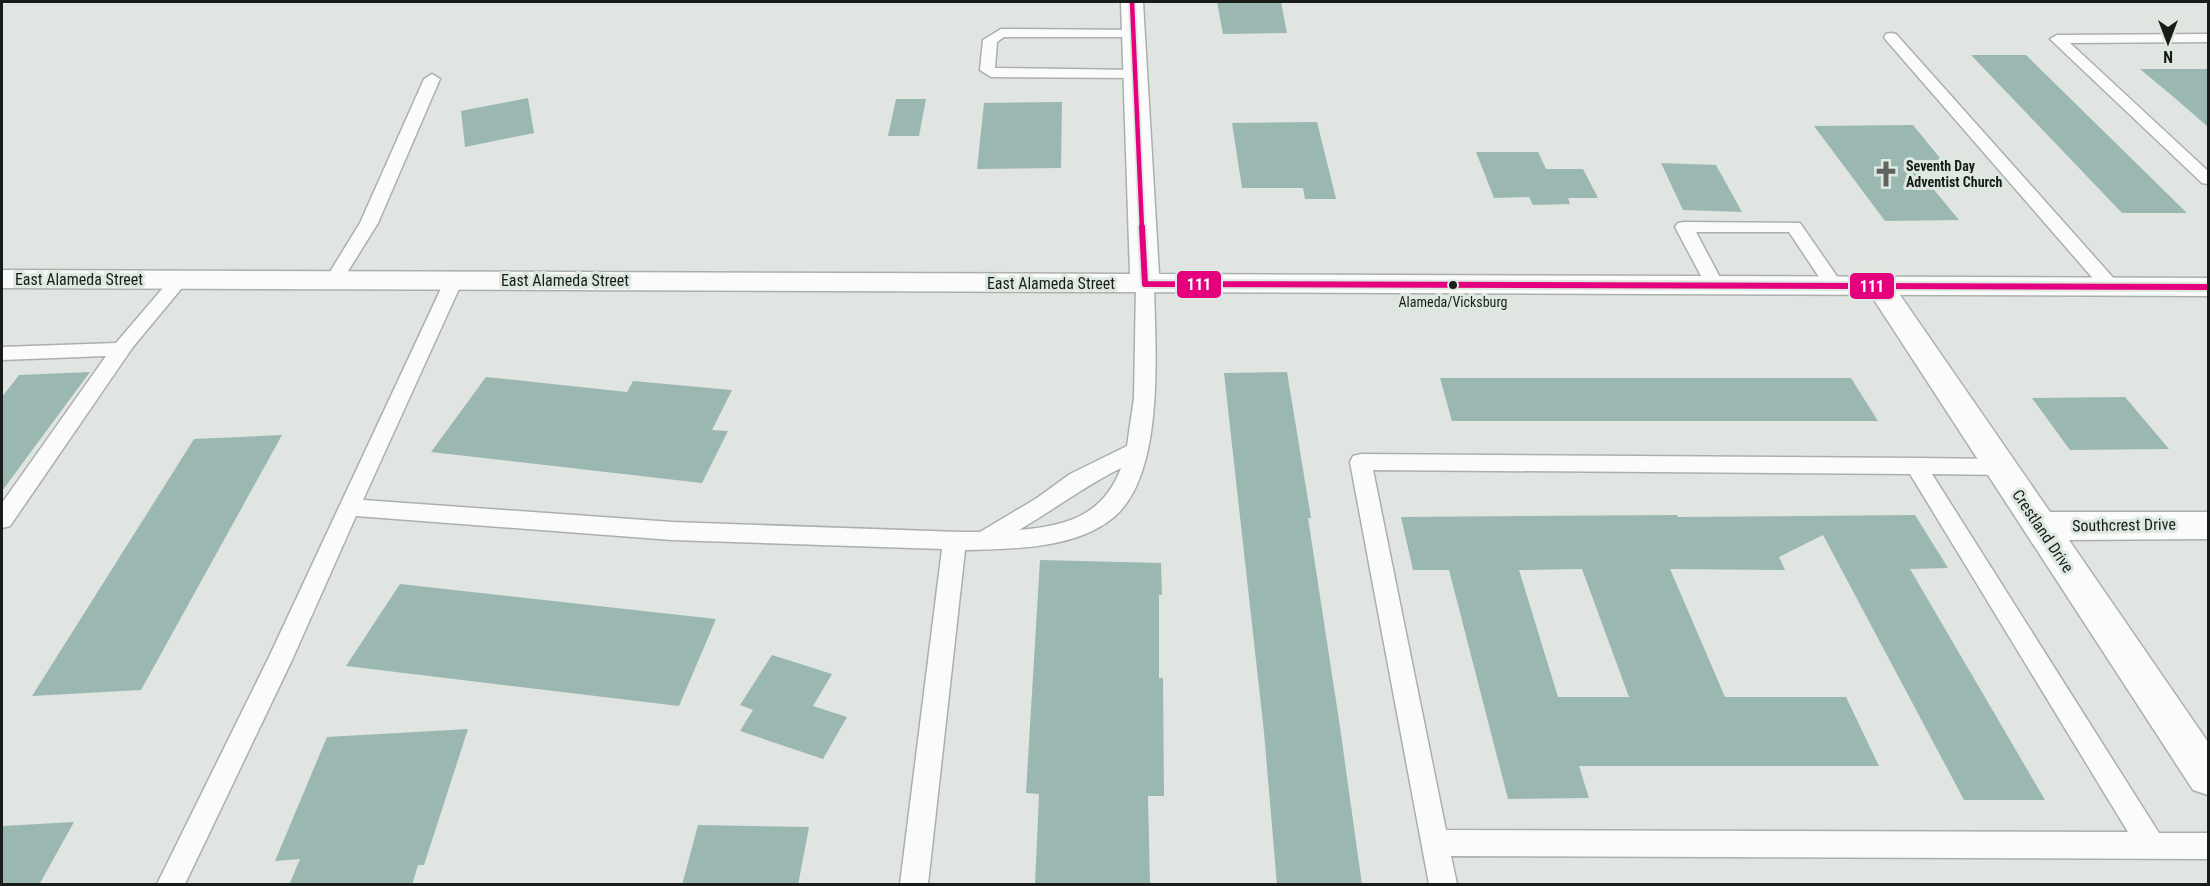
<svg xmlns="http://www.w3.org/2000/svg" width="2210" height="886" viewBox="0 0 2210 886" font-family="'Roboto Condensed',sans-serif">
	<rect width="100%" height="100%" fill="#e0e5e1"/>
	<path fill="#9bb7b1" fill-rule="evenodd" d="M1217,2H1281L1287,33L1223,34Z
		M1971,55H2026L2187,213H2122Z
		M2140,69H2208V127L2176,99Z
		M528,98L534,133L465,147L461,111Z
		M896,99H926L919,136H888Z
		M1062,102L1061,168L977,169L984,103Z
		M1317,122L1336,199H1305L1303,188H1242L1232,123Z
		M1913,125L1944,163H1912L1959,220L1885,221L1814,126Z
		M1476,152H1538L1546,169H1583L1598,198H1568L1570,204L1533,205L1529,197L1494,198Z
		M1661,163L1716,165L1742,212L1683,210Z
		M90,372L2,491V397L19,375Z
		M1287,372L1311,518H1308L1340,727L1362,885H1277L1264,732L1224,373Z
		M486,377L627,392L633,381L732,390L712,430L728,431L702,483L431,452Z
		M1440,378H1851L1878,421H1452Z
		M2125,397L2169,449L2070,450L2032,398Z
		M282,435L141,690L32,696L194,439Z
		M1677,515L1678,517L1915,515L1948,568L1910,569L2045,800H1964L1823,535L1779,557L1785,570L1670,569L1725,697H1846L1879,766H1579L1589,798L1508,799L1449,570H1413L1401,517ZM1582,569L1629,697H1558L1519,570Z
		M1040,560L1161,563L1162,595H1159V678H1163L1164,796H1148L1150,885H1035L1039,794L1026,793Z
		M400,584L716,619L679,706L346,666Z
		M772,655L832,674L813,706L847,717L823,759L740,731L753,710L740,705Z
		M468,729L424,865H418L412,885H289L300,859L275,861L327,737Z
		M74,822L39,885H2V826Z
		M698,825L809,827L798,885H682Z"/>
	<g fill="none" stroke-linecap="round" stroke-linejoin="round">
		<g stroke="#abb0ac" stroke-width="3">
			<path id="service" d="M1001,29L1139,30L1141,33L1134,37H1004L997,42L995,68L1136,70L1143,74L1136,78L991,77L980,70L983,40Z
				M1891,33L1896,34L2117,282L2119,286L2117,290H2103L1886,40L1884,37L1886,34Z
				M2208,34V42L2070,43L2208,171V184L2202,183L2050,39L2057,35Z
				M432,74L440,79L378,223L340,284H328L325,280L360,223L424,79Z
				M1684,222L1800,223L1843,285L1841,289H1827L1789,232H1696L1724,285L1722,289H1708L1675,227L1678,223Z
				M180,273L186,275L189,279L186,283L133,347L10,526L2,528V503L106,356L2,360V347L116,343L174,275Z
				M454,274L460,276L463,280L363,500L672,522L960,532H980L1037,498L1070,474L1127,446L1134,398L1136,284L1138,280H1152L1154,284C1155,346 1166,473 1114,517C1076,549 1013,549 965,550L928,884H900L942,549L672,540L356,516L292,660L185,884H157L269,657L445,280L448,276ZM1121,468C1103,516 1066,526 1019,530C1053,510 1085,486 1121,468Z
				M1361,454L1916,458L2000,459L2008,461L2011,467L2008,473L2000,475L1932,474L2159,833H2208V859L1451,856L1457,884H1429L1350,462L1353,456ZM1373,470L1910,474L2128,832L1446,830Z"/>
		</g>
		<g stroke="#abb0ac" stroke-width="3">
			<path id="minor" d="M1879,277L1889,279L2050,512H2208V539L2069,540L2208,742V795L2193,790L1865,286L1869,279Z"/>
		</g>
		<g stroke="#abb0ac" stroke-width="3">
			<path id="tertiary" d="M1121,2H1143L1159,274L2208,278V296L2,288V270L1130,274Z"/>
		</g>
		<use href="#service" fill="#fafbfa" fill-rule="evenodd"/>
		<use href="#minor" fill="#fafbfa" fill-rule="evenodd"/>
		<use href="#tertiary" fill="#fafbfa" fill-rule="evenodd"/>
		<g stroke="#dde8e0" stroke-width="8">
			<path id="bus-1-far1" d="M1132,2L1142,229"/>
		</g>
		<g stroke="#dde8e0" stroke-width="10">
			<path id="bus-1" d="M1142,227L1145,284L2208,287"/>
		</g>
		<use href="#bus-1-far1" stroke="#e5007d" stroke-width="4.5"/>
		<use href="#bus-1" stroke="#e5007d" stroke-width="6"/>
	</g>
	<defs>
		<g id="church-bare" transform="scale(2.07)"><path d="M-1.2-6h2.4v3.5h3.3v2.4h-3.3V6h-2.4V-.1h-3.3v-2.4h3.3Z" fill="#5f6360" stroke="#dde8e0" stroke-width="2.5" paint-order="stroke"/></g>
	</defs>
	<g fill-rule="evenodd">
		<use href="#church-bare" x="1886" y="174"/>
	</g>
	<circle fill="#191d1a" stroke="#dde8e0" stroke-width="2" cx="1453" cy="285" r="5"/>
	<g text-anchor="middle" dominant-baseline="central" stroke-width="6" stroke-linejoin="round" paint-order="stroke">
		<g font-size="14" font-weight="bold" fill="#191d1a" stroke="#dde8e0" text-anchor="start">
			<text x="1906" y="166">Seventh Day<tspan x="1906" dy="16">Adventist Church</tspan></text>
		</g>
		<g font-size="14" fill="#191d1a" stroke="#dde8e0">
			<text x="1453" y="302">Alameda/Vicksburg</text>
		</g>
		<g font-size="16" fill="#191d1a" stroke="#dde8e0">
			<text x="79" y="279">East Alameda Street</text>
			<text x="565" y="280">East Alameda Street</text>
			<text x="1051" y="283">East Alameda Street</text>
			<text transform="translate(2124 525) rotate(-1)">Southcrest Drive</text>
			<text transform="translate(2043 531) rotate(56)">Crestland Drive</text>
		</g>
	</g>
	<g stroke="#dde8e0" stroke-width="2">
		<rect x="1176" y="270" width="46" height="29" rx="6" fill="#e5007d"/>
		<rect x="1849" y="272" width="46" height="28" rx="6" fill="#e5007d"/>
	</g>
	<g font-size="16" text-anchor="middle" font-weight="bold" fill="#fff">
		<text x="1199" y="290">111</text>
		<text x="1872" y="292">111</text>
	</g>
	<rect width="2210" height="886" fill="none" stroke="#191d1a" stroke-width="6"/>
	<g transform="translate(2168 42) rotate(180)" stroke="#dde8e0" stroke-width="4.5" paint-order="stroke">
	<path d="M0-4.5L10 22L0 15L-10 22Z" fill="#191d1a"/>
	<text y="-9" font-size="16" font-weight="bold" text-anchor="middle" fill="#191d1a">N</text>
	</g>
</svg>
